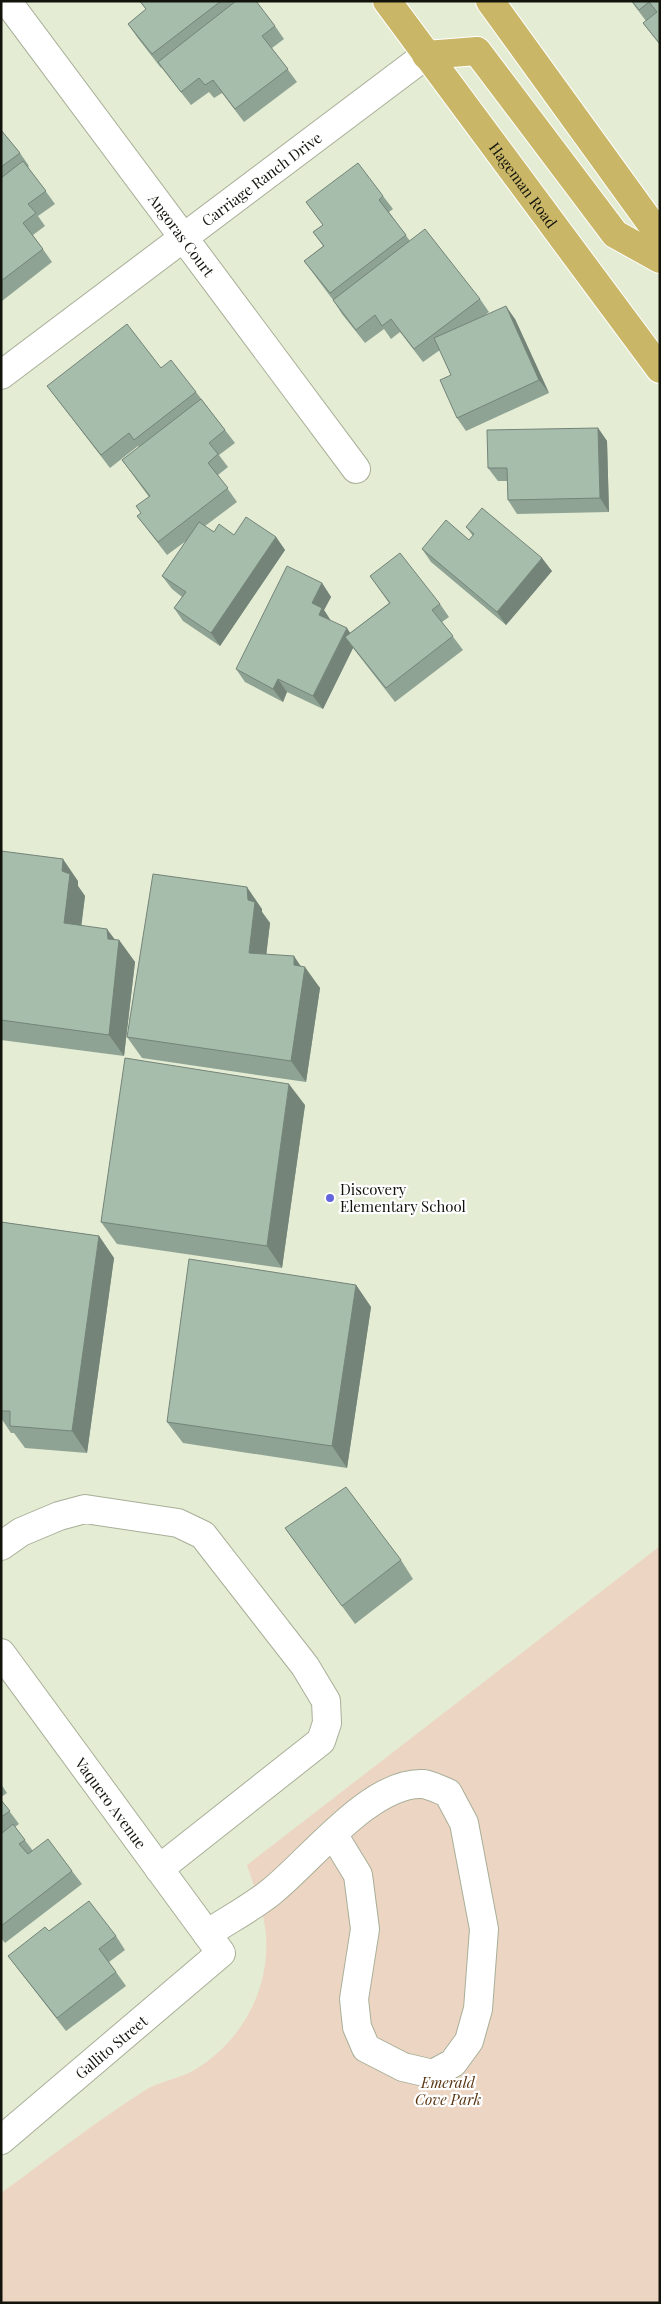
<svg xmlns="http://www.w3.org/2000/svg" width="661" height="2304" viewBox="0 0 661 2304" font-family="'Playfair Display',serif">
	<rect width="100%" height="100%" fill="#e4ecd4"/>
	<path fill="#edd5c3" d="M660,1546V2303H1V2193C48,2159 95,2122 144,2091C159,2081 180,2079 196,2069C242,2041 270,1989 266,1935C264,1911 254,1887 247,1865Z"/>
	<g fill="none" stroke-linecap="round" stroke-linejoin="round">
		<g stroke="#a8af98" stroke-width="30">
			<g id="minor">
				<path id="s1" d="M7,1L356,469"/>
				<path id="s2" d="M1,375L426,55"/>
				<path d="M1,1546L21,1532L59,1516L85,1509L178,1523L203,1535L305,1666L326,1701L327,1723L321,1741L159,1869"/>
				<path id="s3" d="M1,1653L221,1953L1,2140"/>
				<path d="M207,1934C228,1920 251,1908 271,1892C310,1861 371,1781 423,1784C431,1785 440,1790 448,1793L464,1823L484,1929L478,2009L469,2041L453,2063L433,2074L403,2067L366,2048L357,2027L354,1999L365,1929L358,1875L333,1834"/>
			</g>
		</g>
		<g stroke="#fff" stroke-width="30">
			<g id="major">
				<path id="s4" d="M387,1L660,369"/>
				<path d="M490,1L660,236"/>
				<path d="M426,55L477,51L615,234L660,259"/>
			</g>
		</g>
		<use href="#minor" stroke="#fff" stroke-width="28"/>
		<use href="#major" stroke="#cab667" stroke-width="28"/>
	</g>
	<path fill="#8fa394" d="M139,1H234L275,26L284,39L272,48L297,82L244,122L222,93L214,98L209,92L191,105L161,67V68L137,37L128,24L146,9Z
		M631,1H660V45L643,23L646,21Z
		M1,130L20,153L29,166L28,167L55,204L38,216L45,226L33,235L52,262L2,301L1,300Z
		M383,196L393,209L389,212L410,241L480,299L489,312L484,316L515,319L549,393L466,431L457,418L451,375L440,350L423,362L400,332L391,339L384,329L365,343L342,314L333,300L304,261L323,246L313,232L323,225L306,202Z
		M161,368L196,392L235,443L219,455L228,467L218,475L237,502L205,526L214,532L234,535L276,537L285,550L220,646L183,621L174,608L182,597L172,589L162,576L186,541L167,555L137,516L141,513L149,497L122,460L139,447L138,446L110,468L57,399L47,386Z
		M598,428L607,441L609,512L517,514L508,500L507,481H498L488,468Z
		M466,527L552,571L506,625L431,562L422,549L469,540L473,536Z
		M370,576L440,604L449,617L442,622L463,650L395,702L353,648L323,709L287,692L283,702L245,682L236,669L322,583L331,597L324,610L331,621L350,633L389,603Z
		M1,851L78,881V886L85,896L81,925L115,940H119L135,962L124,1056L1,1040Z
		M262,909V912L270,923L266,954L301,966L320,988L306,1082L142,1058L127,1037Z
		M305,1105L282,1268L117,1244L101,1222Z
		M1,1222L99,1236L114,1258L87,1453L25,1448L14,1433H11L1,1418Z
		M356,1285L371,1307L347,1468L183,1443L167,1422Z
		M285,1528L401,1560L413,1579L355,1624Z
		M1,1784L7,1793L1,1797Z
		M1,1800L19,1824L15,1827L33,1851L72,1871L82,1884L5,1943L1,1938Z
		M49,1931L116,1936L125,1950L109,1962L126,1986L66,2031L18,1969L8,1956Z"/>
	<path fill="#748478" d="M506,306L515,319L549,393L539,380Z
		M598,428L607,441L609,512L600,498Z
		M276,537L285,550L220,646L211,633Z
		M542,558L552,571L506,625L497,612Z
		M322,583L331,597L324,610L331,621L319,615L312,603Z
		M347,628L356,642L345,637L353,648L323,709L313,696Z
		M278,679L287,692L283,702L273,689Z
		M63,859L78,881V886L85,896L79,945L64,923L62,871Z
		M247,887L262,909V912L270,923L264,975L249,953Z
		M107,929L119,945V940L135,962L124,1056L109,1035Z
		M294,956L304,971L305,967L320,988L306,1082L291,1061Z
		M289,1084L305,1105L282,1268L267,1246Z
		M99,1236L114,1258L87,1453L72,1431Z
		M356,1285L371,1307L347,1468L332,1446Z"/>
	<path fill="#a6bdac" stroke="#748478" d="M140,1H221L152,54L128,24L146,9Z
		M236,1H256L275,26L262,36L288,69L235,109L213,80L205,85L199,78L181,92L158,62Z
		M632,1H660V44L643,23L657,12L649,2L639,10Z
		M1,130L20,153L1,167Z
		M23,161L46,191L28,204L36,213L23,223L43,249L1,281V178Z
		M358,163L383,196L379,200L406,235L330,293L304,261L324,246L313,232L323,225L306,202Z
		M425,229L480,299L414,349L391,319L382,326L375,315L356,330L333,300Z
		M506,306L539,380L457,418L440,380L451,375L434,338Z
		M127,324L161,368L171,360L196,392L134,440L129,433L101,455L47,386Z
		M201,399L225,430L209,443L218,454L208,463L228,488L158,542L137,516L141,513L136,506L150,496L122,460Z
		M598,428L600,498L508,500L507,468H488L487,430Z
		M482,508L542,558L497,612L422,549L446,520L469,540L474,534L466,527Z
		M246,517L276,537L211,633L174,608L186,592L162,576L199,522L214,532L219,524L234,535Z
		M400,553L440,604L432,610L453,636L386,688L345,637L390,603L370,576Z
		M287,566L322,583L312,603L322,608L319,615L347,628L313,696L278,679L273,689L236,669Z
		M1,851L63,859L62,871L70,874L64,923L107,929L108,939L119,940L109,1035L1,1020Z
		M153,874L247,887L248,900L255,902L249,953L294,956V965L305,967L291,1061L127,1037Z
		M125,1058L289,1084L267,1246L101,1222Z
		M1,1222L99,1236L72,1431L10,1426V1411H1Z
		M189,1259L356,1285L332,1446L167,1422Z
		M346,1487L401,1560L342,1606L285,1528Z
		M1,1800L10,1811L1,1817Z
		M13,1824L25,1840L19,1844L28,1854L48,1839L72,1871L1,1926V1834Z
		M89,1901L116,1936L99,1949L116,1972L57,2018L8,1956L45,1927L49,1931Z"/>
	<circle fill="#6365de" stroke="#fff" stroke-width="2" cx="330" cy="1198" r="5"/>
	<g text-anchor="middle" dominant-baseline="central" stroke-width="4.5" stroke-linejoin="round" paint-order="stroke">
		<g font-size="15" fill="#12140c" stroke="#fff">
			<text stroke="none"><textPath href="#s2" startOffset="326">Carriage Ranch Drive</textPath></text>
			<text stroke="none"><textPath href="#s4" startOffset="229">Hageman Road</textPath></text>
			<text stroke="none"><textPath href="#s1" startOffset="292">Angoras Court</textPath></text>
			<text stroke="none"><textPath href="#s3" startOffset="186">Vaquero Avenue</textPath></text>
			<text transform="translate(111 2047) rotate(-40)">Gallito Street</text>
		</g>
		<g font-size="15" fill="#12140c" stroke="#fff" text-anchor="start">
			<text x="340" y="1189">Discovery<tspan x="340" dy="17">Elementary School</tspan></text>
		</g>
		<g font-size="15" font-style="italic" fill="#593410" stroke="#fff">
			<text x="448" y="2082">Emerald<tspan x="448" dy="17">Cove Park</tspan></text>
		</g>
	</g>
	<rect width="661" height="2304" fill="none" stroke="#12140c" stroke-width="5"/>
</svg>
